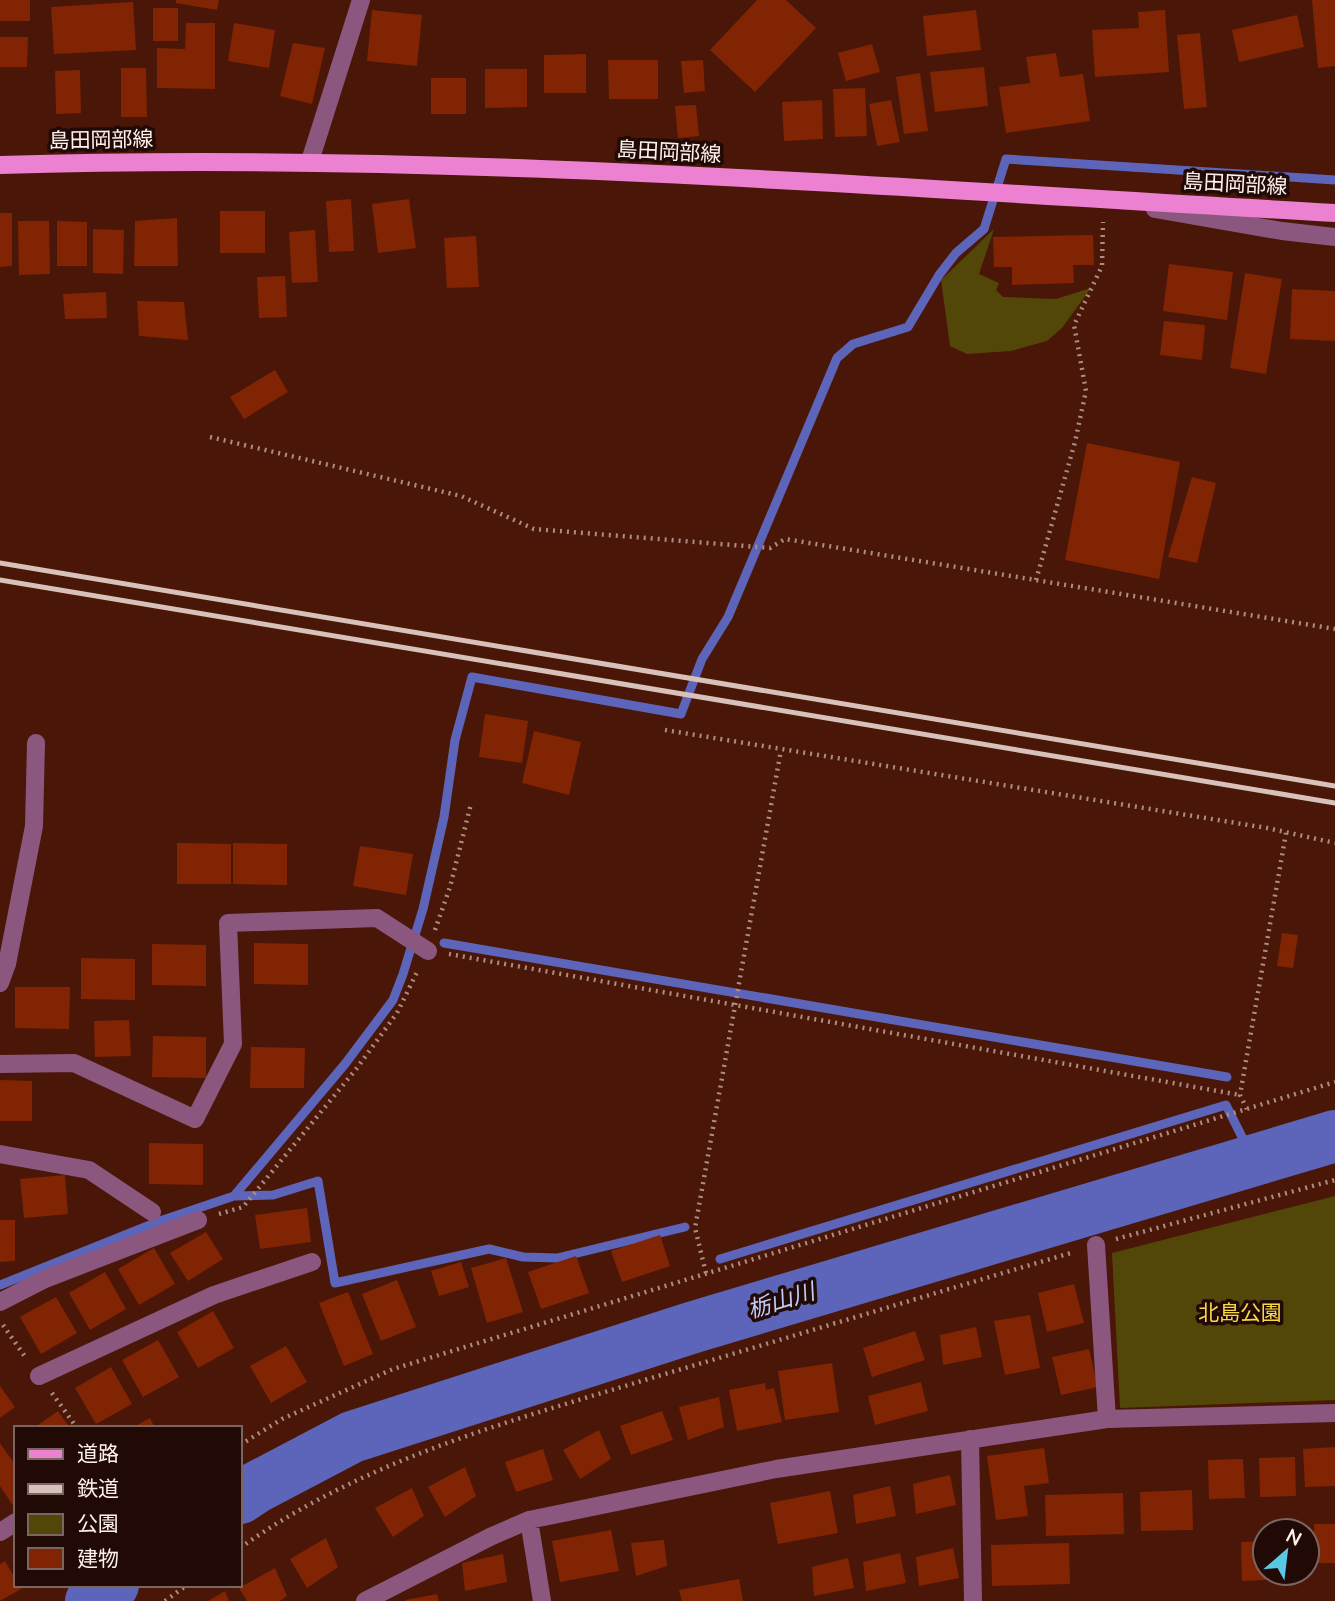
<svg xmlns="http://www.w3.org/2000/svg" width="1335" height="1601" viewBox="0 0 1335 1601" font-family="'Nunito Sans','Noto Sans JP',sans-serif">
	<rect width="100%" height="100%" fill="#4a1607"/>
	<path fill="#524609" d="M994,229L979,274L999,283L996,290L1003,297L1056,299L1091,288L1062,328L1047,341L1011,351L967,354L950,346L941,280Z
		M1335,1196V1400L1120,1408L1112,1253Z"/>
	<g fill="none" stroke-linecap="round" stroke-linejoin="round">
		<path stroke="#5c65ba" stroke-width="9" d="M444,943L1227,1077
			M234,1196L273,1195L318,1181L335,1283L489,1249L523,1257L557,1258L685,1227
			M720,1259L1226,1105L1253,1159
			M0,1285L160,1221L234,1196L345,1064L393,1000L403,974L423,909L444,817L455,740L472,677L681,714L702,659L728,617L837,358L853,344L908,327L939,275L956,253L984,229L1006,159L1335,180"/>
		<path stroke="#5c65ba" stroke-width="52" d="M240,1498L255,1488L352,1437L694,1327L1335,1136
			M91,1601L113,1585"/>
	</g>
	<path fill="#802404" d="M0,0H30V21H0Z
		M176,0H219L217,10L176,3Z
		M757,0H786L816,28L755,92L710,50Z
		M1312,0H1335V66L1318,68Z
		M133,2L136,50L54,54L51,7Z
		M153,8H178V41H153Z
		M372,10L422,15L417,66L367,61Z
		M976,10L981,50L927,56L923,16Z
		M1165,10L1169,72L1095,77L1092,30L1139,28L1138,12Z
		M1297,15L1304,47L1239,62L1232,30Z
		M186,23H215V89L157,88V48L185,49Z
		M234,23L275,30L269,68L228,61Z
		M1200,33L1207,107L1184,109L1177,35Z
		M0,37H28L27,67H0Z
		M293,43L325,48L312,104L280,96Z
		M872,44L880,72L846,81L838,53Z
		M1056,53L1060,77L1083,74L1090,121L1006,133L999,87L1030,83L1026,57Z
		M586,54V93H544V55Z
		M608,60H658V99H609Z
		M703,60L705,91L684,93L681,61Z
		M984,67L988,106L935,112L930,72Z
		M121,68H146L147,117H121Z
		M485,69H527V107L485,108Z
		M80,70L81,113L56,114L55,71Z
		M920,73L928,131L904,134L896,77Z
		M431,78H466V114H431Z
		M865,88L867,136L835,137L833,89Z
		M822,100L823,139L784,141L782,102Z
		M891,100L900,142L877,146L869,104Z
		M696,105L699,136L678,138L675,106Z
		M351,199L354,251L329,252L326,201Z
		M409,199L416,248L378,253L372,204Z
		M220,211H265V253H220Z
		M0,213H12V266L0,267Z
		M177,218L178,266H134L135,221Z
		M18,221H49L50,274L19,275Z
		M57,221L87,222V266H57Z
		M93,229L124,230L123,274L93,273Z
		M315,230L318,282L292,283L289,232Z
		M1093,235L1094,265H1073L1074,283L1012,285V267H994L993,237Z
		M476,236L479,287L447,288L444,238Z
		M1169,264L1233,272L1227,320L1163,311Z
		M1245,273L1282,279L1266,374L1230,368Z
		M285,276L287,317L259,318L257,277Z
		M1292,289L1335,291V341L1290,339Z
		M106,292L107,318L65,319L63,294Z
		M137,301L184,302L188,340L139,336Z
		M1164,321L1205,325L1202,360L1160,355Z
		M275,370L288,392L244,419L230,397Z
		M1087,443L1180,462L1159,579L1065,560Z
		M1192,477L1216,483L1197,563L1168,557Z
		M485,714L528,721L522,763L479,757Z
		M534,731L581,742L569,795L522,783Z
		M177,843L231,844V884H177Z
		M233,843L287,844V885L233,884Z
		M360,846L413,854L406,895L353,886Z
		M1282,933L1298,935L1293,968L1277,966Z
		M254,943L308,944V985L254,984Z
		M152,944L206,945V986L152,985Z
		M81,958L135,959V1000L81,999Z
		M15,987H70L69,1029L15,1028Z
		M129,1020L131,1056L95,1057L94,1021Z
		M153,1036L206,1037V1078L152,1077Z
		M251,1047L305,1048L304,1088H250Z
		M0,1080L32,1081V1121H0Z
		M149,1143L203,1144V1185L149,1184Z
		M65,1175L68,1214L24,1218L20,1179Z
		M307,1208L311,1242L260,1249L255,1215Z
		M0,1220H15V1261L0,1262Z
		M206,1232L223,1259L188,1281L170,1253Z
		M660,1235L670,1266L622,1282L611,1251Z
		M154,1248L175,1284L139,1305L118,1269Z
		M576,1256L589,1293L541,1309L528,1272Z
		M506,1258L523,1312L487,1323L471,1268Z
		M461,1262L469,1287L439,1296L431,1271Z
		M105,1272L126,1309L90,1330L69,1293Z
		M397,1280L416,1327L381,1341L362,1294Z
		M1074,1284L1084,1323L1047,1332L1038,1293Z
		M348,1292L373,1354L344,1366L319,1303Z
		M56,1297L77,1333L41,1354L20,1317Z
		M213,1311L234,1348L198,1368L177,1332Z
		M1030,1315L1040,1368L1005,1375L994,1321Z
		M976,1327L982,1357L943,1365L940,1335Z
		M915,1331L925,1360L872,1377L863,1348Z
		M158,1340L179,1377L143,1397L122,1360Z
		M286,1346L307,1382L271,1403L250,1366Z
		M1089,1349L1098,1387L1061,1395L1052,1357Z
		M832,1363L839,1412L785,1420L778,1371Z
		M111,1367L132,1404L96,1424L75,1388Z
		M921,1382L928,1411L875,1425L868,1396Z
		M765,1383L766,1390L774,1388L782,1422L737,1431L729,1390Z
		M0,1386L15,1407L0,1418Z
		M719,1397L724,1427L688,1440L679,1407Z
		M58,1411L70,1428H34Z
		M662,1411L673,1440L631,1455L620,1426Z
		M150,1418L155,1428H132Z
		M599,1430L611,1459L580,1479L563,1450Z
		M0,1443L16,1466V1505L14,1507L0,1486Z
		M1335,1447V1486L1305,1487L1303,1449Z
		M1044,1448L1049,1483L1024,1486L1028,1516L996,1520L987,1456Z
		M543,1449L553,1480L516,1492L505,1462Z
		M1295,1457L1296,1496L1260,1497L1259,1458Z
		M1243,1459L1245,1498L1209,1499L1208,1460Z
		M465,1467L476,1496L445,1517L428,1487Z
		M950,1475L956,1505L916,1514L913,1484Z
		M890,1486L896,1516L856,1524L853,1495Z
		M412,1488L424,1516L393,1537L375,1508Z
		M1192,1490L1193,1530L1141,1531L1140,1492Z
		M830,1491L838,1533L778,1544L770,1503Z
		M1123,1493L1124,1534L1046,1536L1045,1495Z
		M1314,1524H1335V1563H1315Z
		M611,1530L619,1571L560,1582L552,1541Z
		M326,1538L338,1567L307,1588L290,1559Z
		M664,1540L667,1566L636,1576L631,1543Z
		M1265,1541V1573H1294V1579L1242,1581L1241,1542Z
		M1069,1543L1070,1584L992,1586L991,1545Z
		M953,1548L959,1578L919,1586L916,1557Z
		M900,1553L906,1583L866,1591L863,1562Z
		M503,1554L507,1582L465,1591L462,1563Z
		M848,1558L854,1588L814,1596L812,1567Z
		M5,1561L16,1580V1585H19L21,1589L0,1601V1564Z
		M275,1568L287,1596L280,1601H247L239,1588Z
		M739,1579L743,1601H682L679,1590Z
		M225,1591L229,1601H208Z
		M437,1594L439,1601H406L405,1600Z"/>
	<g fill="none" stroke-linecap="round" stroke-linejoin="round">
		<path stroke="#ac8d83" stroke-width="4.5" stroke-dasharray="2 5" stroke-linecap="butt" d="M210,437L461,496L534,529L770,548L785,539L1335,629
			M1036,580L1075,442L1086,391L1074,325L1102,266L1103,222
			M665,730L1267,828L1335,843
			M435,930L450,887L471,804
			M449,954L1240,1095
			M1247,1109L1240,1095L1286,833
			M219,1214L243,1207L357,1068L397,1013L418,970
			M1116,1239L1335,1180
			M706,1273L695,1228L781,750
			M3,1325L26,1358
			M52,1393L77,1428
			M240,1445L282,1419L393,1369L1335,1082
			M240,1548C364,1459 514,1420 658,1376C797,1335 935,1293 1074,1252
			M165,1601L187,1585"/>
		<path stroke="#8b577e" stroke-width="18" d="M310,161L361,0
			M1155,209L1282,231L1335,237
			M0,983L7,964L34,826L36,743
			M0,1064L74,1063L195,1119L233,1044L228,923L377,918L428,951
			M0,1154L89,1170L152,1212
			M1096,1245L1107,1419
			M0,1302L45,1279L198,1220
			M39,1376L214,1295L312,1262
			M970,1439L973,1601
			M529,1520L542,1601
			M0,1532L16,1522
			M365,1601L490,1537L529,1520L776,1469L1107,1419L1335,1413"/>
		<path stroke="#ec81d2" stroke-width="18" d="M0,165C446,151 890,188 1335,213"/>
		<path stroke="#d7c1ba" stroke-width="5" d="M0,563L1335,786
			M0,580L1335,803"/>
	</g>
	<g text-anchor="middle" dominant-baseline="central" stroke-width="7" stroke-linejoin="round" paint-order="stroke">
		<g font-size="21" fill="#fef0eb" stroke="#210a05">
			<text transform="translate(101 140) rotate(-1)">島田岡部線</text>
			<text transform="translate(669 152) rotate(3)">島田岡部線</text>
			<text transform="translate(1235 184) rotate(3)">島田岡部線</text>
		</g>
		<g font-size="21" fill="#f9da45" stroke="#210a05">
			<text x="1240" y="1313">北島公園</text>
		</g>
		<g font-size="23" font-style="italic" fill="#c2caf8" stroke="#210a05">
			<text transform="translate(781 1301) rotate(-17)">栃山川</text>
		</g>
	</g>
	<rect x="14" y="1426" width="228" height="161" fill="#210a05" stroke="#796661" stroke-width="2"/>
	<rect x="28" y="1449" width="35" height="10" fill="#ec81d2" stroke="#796661" stroke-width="2"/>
	<text x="77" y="1461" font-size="21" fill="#fef0eb">道路</text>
	<rect x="28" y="1484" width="35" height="10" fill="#d7c1ba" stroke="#796661" stroke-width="2"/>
	<text x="77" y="1496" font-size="21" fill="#fef0eb">鉄道</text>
	<rect x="28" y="1514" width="35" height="21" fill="#524609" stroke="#796661" stroke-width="2"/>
	<text x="77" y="1531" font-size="21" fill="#fef0eb">公園</text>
	<rect x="28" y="1548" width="35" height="21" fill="#802404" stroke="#796661" stroke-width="2"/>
	<text x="77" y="1566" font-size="21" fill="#fef0eb">建物</text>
	<g transform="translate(1286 1552) rotate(28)"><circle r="33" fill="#210a05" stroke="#796661" stroke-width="2"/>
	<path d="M0-5L12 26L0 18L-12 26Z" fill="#59c8e4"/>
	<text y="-10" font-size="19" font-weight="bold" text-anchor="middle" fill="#fef0eb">N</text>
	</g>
</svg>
